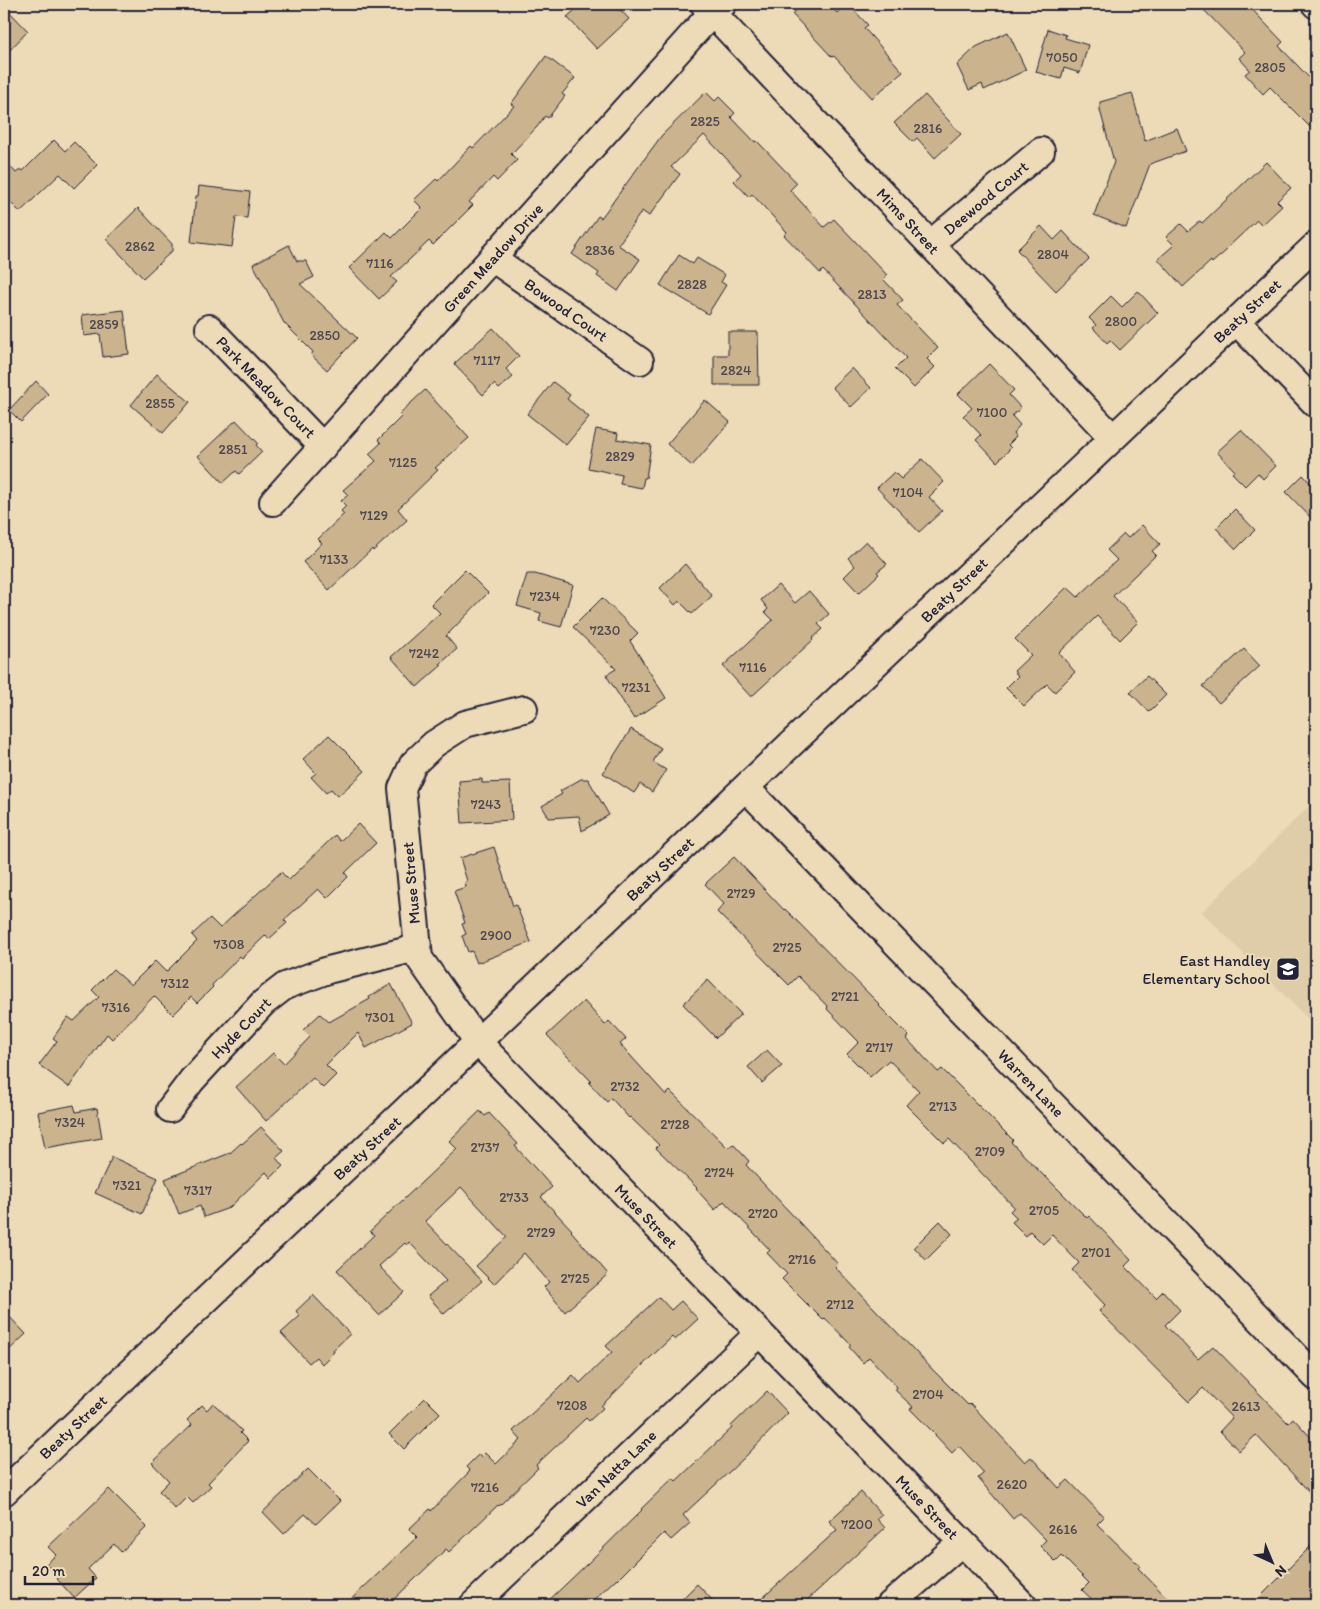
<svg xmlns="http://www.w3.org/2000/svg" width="1320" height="1609" viewBox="0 0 1320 1609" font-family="Itim,sans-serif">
	<rect width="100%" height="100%" fill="#eddbb8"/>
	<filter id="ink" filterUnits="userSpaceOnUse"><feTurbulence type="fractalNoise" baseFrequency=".02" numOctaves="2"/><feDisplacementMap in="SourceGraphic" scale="10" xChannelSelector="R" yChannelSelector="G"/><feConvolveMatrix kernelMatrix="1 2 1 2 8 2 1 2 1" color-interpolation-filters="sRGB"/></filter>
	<g filter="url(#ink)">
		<path fill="#dfcca9" d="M1316,799V1027L1202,912Z"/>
		<path fill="#cbb38e" stroke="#22223b" d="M582,4H615L629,19L597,49L567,17Z
			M802,4H828L837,13L846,4H848L868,25L864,28L903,72L872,98L834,56L832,57L792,14Z
			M1198,4H1247L1262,20L1283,42L1279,46L1316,85V133L1270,87L1263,94L1245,74L1250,70L1239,58L1245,52Z
			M4,6L28,31L4,56Z
			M1048,29L1066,35L1065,38L1088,45L1080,73L1064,68L1061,79L1036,72Z
			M1008,32L1026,70L984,90L982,84L969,90L957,65L976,47Z
			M546,56L575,78L562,94L565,96L548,118L545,116L537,127L511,154L517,160L497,181L493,177L469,202L473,205L433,245L429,241L391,277L397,282L379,299L349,268L386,232L392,238L422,208L414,200L436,179L438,181L471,146L473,148L514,106L511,104Z
			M706,92L715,101L719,97L735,113L731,117L755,142L757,141L797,183L790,190L824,227L834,219L887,275L883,279L903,300L897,305L938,348L927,359L935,367L914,388L895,369L906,358L823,270L820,273L784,235L787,232L752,194L749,197L734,181L741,174L704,135L671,167L680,174L649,216L642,211L618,245L640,259L618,291L597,276L599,273L572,254L598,216L601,218L662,135Z
			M1132,93L1145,141L1177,128L1186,151L1150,164L1126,228L1094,215L1114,162L1100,110V102Z
			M925,95L961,134L935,158L917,138L913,142L894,123Z
			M54,140L65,151L74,142L97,165L74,188L60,174L20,212L4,196V160L16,173L21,169L23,171Z
			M1266,162L1291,188L1277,201L1282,206L1262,225L1257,220L1226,249L1227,250L1212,263L1211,261L1183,287L1158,259L1174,245L1166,237L1181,224L1188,231L1200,221L1202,223Z
			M199,186L250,192L247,218L236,217L232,247L191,242L196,196H198Z
			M138,208L172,244V251L143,278L106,239Z
			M1041,226L1054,240L1063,231L1089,259L1056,291L1017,250Z
			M289,245L297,261H306L314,277L300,284L357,338L327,370L311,355L313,352L284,323L253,264Z
			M679,255L693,264L697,258L725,275L721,282L726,285L708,314L660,285Z
			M1138,291L1158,313L1120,350L1110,340L1107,343L1093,328L1096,325L1089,318L1111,296L1122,307Z
			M124,310L129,354L103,357L100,334L84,336L82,315Z
			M493,328L519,356L506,369L513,377L499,389L494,384L483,395L454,364Z
			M728,332H758L759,385H714V355H728Z
			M989,364L1014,390L1009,395L1021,408L1012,416L1020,425L1013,433L1016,437L1008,445L1011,448L997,462L976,440L981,435L963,416L972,408L958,394Z
			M852,368L871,388L851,407L832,387Z
			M157,374L190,402L163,433L131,405Z
			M36,381L48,394L21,422L9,410Z
			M553,382L570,395L567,399L589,417L566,445L527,414Z
			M425,390L469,438L435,468L438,470L398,509L407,520L373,551L372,549L329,590L303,562L322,543L318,539L344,514L341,511L346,506L341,501L348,495L343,490L376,461L369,454L381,443L378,440L402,416L399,414Z
			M705,400L730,422L692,466L667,444Z
			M236,420L258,443L256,445L262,452L239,474L236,471L223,483L198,456Z
			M596,429L618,433L617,439L651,445L646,478H644L642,488L620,484L622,475L588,468Z
			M1241,430L1276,466L1263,479L1258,473L1245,486L1232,473L1235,471L1217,452Z
			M922,459L944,482L929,497L942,511L919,532L877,488L894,472L901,479Z
			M1303,475L1316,489V523L1286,492Z
			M1235,509L1255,530L1236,549L1216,528Z
			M1142,525L1160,544L1152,551L1156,555L1113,596L1138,622L1120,640L1097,616L1059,653L1075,672L1055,692L1047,684L1024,706L1006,688L1018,676L1014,671L1031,655L1015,639L1067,587L1078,597L1117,560L1107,550L1124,534L1128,538Z
			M866,541L887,564L877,572L879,574L859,593L844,577L855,566L848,558Z
			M685,564L712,596L692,614L679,601L675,605L660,588Z
			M465,570L488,593L446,636L457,649L440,664L442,665L417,687L391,657L440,613L431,604Z
			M527,574H535L573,585L561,627L539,621L541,613L517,606Z
			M778,585L795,603L809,591L829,614L818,624L823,629L812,639L813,640L751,697L723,666L773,620L765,612L768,609L761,600Z
			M602,598L638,633L630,641L666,698L634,719L606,675L616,669L573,627Z
			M1244,649L1260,666L1219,703L1203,686Z
			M1147,676L1166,695L1149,712L1130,692Z
			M631,729L661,748L653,762L666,770L652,792L640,784L634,793L603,773Z
			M329,735L365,771L338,796L331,789L326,793L311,777L316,773L303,759Z
			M482,779V783L510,782L512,820L462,823L459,781Z
			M581,779H588L609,815L582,831L579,816L549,818L542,806L562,794L560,791Z
			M358,824L376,843L345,873L348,877L327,898L318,889L284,920L287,923L269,939L266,935L242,958L240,956L212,985L213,987L197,1003L191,997L173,1015L154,996L112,1039L107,1034L69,1087L39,1065L57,1041L53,1038L68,1017L74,1021L99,997L92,990L113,969L131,985L155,961L166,972L197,941L192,935L210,918L220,928L281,872L289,880L335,835L340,841Z
			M494,847L513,906L516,905L531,942L477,963L472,951L468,952L462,936L466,934L462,924L465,923L454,891L466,887L465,882L467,881L460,858Z
			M734,857L784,910L785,909L880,1005L879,1006L909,1036L907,1039L938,1072L942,1069L1013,1140L1011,1142L1045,1177V1176L1087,1218L1089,1216L1131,1260L1125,1266L1156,1298L1163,1291L1180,1310L1165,1325L1198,1359L1213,1346L1288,1423L1293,1418L1316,1443V1499L1256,1435L1239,1451L1220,1431L1232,1418L1203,1388L1189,1402L1099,1311L1105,1305L1072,1270L1079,1263L1052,1235L1043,1244L1030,1231L1026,1236L1012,1222L1017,1218L1010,1211L1014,1207L949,1139L944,1143L906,1105L919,1091L889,1060L870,1077L847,1054L859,1042L827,1009L828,1007L798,976L789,985L717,912L724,904L705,884Z
			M708,980L741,1014L716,1038L683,1004Z
			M391,984L412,1023L366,1048L358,1033L326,1065L336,1075L323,1088L313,1078L266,1121L236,1087L273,1053L284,1064L310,1037L303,1030L320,1014L329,1022L370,999L369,997Z
			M584,1001L605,1025L609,1021L626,1039L620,1044L666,1095L670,1091L728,1148L733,1144L749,1161L746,1165L838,1264L835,1267L933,1370L968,1405L970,1403L1025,1462L1031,1457L1059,1488L1068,1480L1104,1517L1097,1524L1140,1566L1138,1568L1174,1605H1098L1082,1590L1089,1583L1062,1556L1056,1562L1040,1546L1046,1540L1020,1513L1013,1519L978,1478L984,1473L959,1446L952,1453L935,1435H936L910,1409L913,1407L895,1390L897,1387L869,1357L863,1363L849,1347L851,1345L825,1318L823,1320L782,1279L787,1274L767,1253L770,1250L724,1201L715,1210L696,1189L697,1188L656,1148L659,1145L630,1117L629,1118L611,1098L607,1102L589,1083L591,1081L547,1035Z
			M767,1050L782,1066L762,1083L748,1067Z
			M74,1105L76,1112L97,1108L102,1138L45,1148L38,1112Z
			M480,1111L485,1116L489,1113L518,1144L515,1146L552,1187L541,1197L572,1230L571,1231L608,1274L565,1312L544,1287L549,1282L524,1253L494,1284L476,1266L507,1237L461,1187L425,1221L482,1281L444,1314L428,1296L446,1281L409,1242L407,1245L405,1243L379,1266L404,1292L379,1315L337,1270L374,1235L370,1231L457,1149L449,1141Z
			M261,1127L284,1151L276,1158L283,1166L271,1178L266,1172L229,1208L204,1217L200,1206L179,1214L165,1179L230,1153L241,1143L242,1144Z
			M112,1157L158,1178L142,1214L95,1193Z
			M940,1221L952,1234L926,1260L914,1247Z
			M313,1295L350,1334L333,1350L334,1352L322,1364L316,1357L309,1363L281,1333L300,1316L296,1311Z
			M659,1297L671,1310L681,1301L698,1319L675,1340L672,1337L652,1356L601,1406L603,1408L589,1421L586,1418L536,1465L538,1468L499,1506L498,1505L449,1552L446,1549L388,1605H345L417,1537L409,1529L430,1509L431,1511L470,1471L466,1467L479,1454L481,1457L485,1453L496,1464L521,1440L513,1431L573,1375L580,1383L612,1352L606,1346Z
			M4,1311L26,1334L4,1355Z
			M767,1391L788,1413L744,1458L683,1515L690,1523L671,1540L664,1533L618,1579L617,1578L588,1605H544L588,1563L642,1510L641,1509L673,1478L676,1481L732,1428L731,1426Z
			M425,1398L440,1413L404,1449L389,1434Z
			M213,1403L242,1431L240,1433L248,1441L208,1483L211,1486L193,1503L187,1497L175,1509L159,1491L169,1481L152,1463L192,1425L187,1420L202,1405L207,1410Z
			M308,1469L340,1501L316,1524L305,1514L284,1534L263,1512Z
			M109,1489L147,1527L121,1552L114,1544L88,1569L96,1578L74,1598L57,1579L59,1577L46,1564L56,1555L48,1547Z
			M861,1492L882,1515L877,1519L885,1528L802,1605H755L837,1530L829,1521Z
			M1316,1541V1597L1308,1605H1252Z
			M697,1584L717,1605H676Z"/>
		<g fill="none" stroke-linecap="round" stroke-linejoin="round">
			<g stroke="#22223b" stroke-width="30">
				<path id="minor" d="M704,4L1113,438
					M1315,4L1316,5
					M930,244L1041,151
					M492,258L640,361
					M1236,321L1316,404
					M209,328L323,447
					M273,502L712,13L723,4
					M524,709L465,724L434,744L413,764L402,788L419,958L478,1042L1023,1605
					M746,788L1316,1377
					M170,1109L192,1080L263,1003L285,986L328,970L417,948
					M4,1492L1316,245
					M473,1605L759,1333
					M890,1605L962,1542"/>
			</g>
			<use href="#minor" stroke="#eddbb8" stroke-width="26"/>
		</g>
	</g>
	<defs>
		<g id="school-square" transform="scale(1.25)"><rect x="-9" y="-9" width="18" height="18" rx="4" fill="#22223b" stroke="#eddbb8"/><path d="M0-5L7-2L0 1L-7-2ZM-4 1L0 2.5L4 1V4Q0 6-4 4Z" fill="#fff"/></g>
	</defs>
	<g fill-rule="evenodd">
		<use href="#school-square" x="1288" y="969"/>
	</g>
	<g text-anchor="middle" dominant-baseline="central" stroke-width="4" stroke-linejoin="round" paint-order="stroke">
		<g font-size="14" fill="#4c4650">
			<text x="1062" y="57">7050</text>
			<text x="1270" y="67">2805</text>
			<text x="705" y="121">2825</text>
			<text x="928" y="128">2816</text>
			<text x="140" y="246">2862</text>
			<text x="600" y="250">2836</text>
			<text x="1053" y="254">2804</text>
			<text x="380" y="263">7116</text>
			<text x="692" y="284">2828</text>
			<text x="872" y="294">2813</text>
			<text x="1121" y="321">2800</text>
			<text x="104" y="324">2859</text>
			<text x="325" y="335">2850</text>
			<text x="487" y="360">7117</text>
			<text x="736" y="370">2824</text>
			<text x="160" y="403">2855</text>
			<text x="992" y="412">7100</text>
			<text x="233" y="449">2851</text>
			<text x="620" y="456">2829</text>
			<text x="403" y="462">7125</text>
			<text x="908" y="492">7104</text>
			<text x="374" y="515">7129</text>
			<text x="334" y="559">7133</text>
			<text x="545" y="596">7234</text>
			<text x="605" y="630">7230</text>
			<text x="424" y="653">7242</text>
			<text x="753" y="667">7116</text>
			<text x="636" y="687">7231</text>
			<text x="486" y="804">7243</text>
			<text x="741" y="893">2729</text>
			<text x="496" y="935">2900</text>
			<text x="229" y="944">7308</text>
			<text x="787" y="947">2725</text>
			<text x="175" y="983">7312</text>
			<text x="845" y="996">2721</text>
			<text x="116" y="1007">7316</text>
			<text x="380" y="1017">7301</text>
			<text x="879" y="1047">2717</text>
			<text x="625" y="1086">2732</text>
			<text x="943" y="1106">2713</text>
			<text x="70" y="1122">7324</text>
			<text x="675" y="1124">2728</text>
			<text x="485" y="1147">2737</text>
			<text x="990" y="1151">2709</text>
			<text x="719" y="1172">2724</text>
			<text x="127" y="1185">7321</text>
			<text x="198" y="1190">7317</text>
			<text x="514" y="1197">2733</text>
			<text x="1044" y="1210">2705</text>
			<text x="763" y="1213">2720</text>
			<text x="541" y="1232">2729</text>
			<text x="1096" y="1252">2701</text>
			<text x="802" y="1259">2716</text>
			<text x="575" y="1278">2725</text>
			<text x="840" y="1304">2712</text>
			<text x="928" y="1394">2704</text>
			<text x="572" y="1405">7208</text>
			<text x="1246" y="1406">2613</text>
			<text x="1012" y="1484">2620</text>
			<text x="485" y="1487">7216</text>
			<text x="857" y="1524">7200</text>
			<text x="1063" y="1529">2616</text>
		</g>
		<g font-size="16" fill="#22223b" stroke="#eddbb8">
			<text transform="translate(986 198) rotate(-40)">Deewood Court</text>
			<text transform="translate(908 221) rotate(47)">Mims Street</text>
			<text transform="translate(493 258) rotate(-48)">Green Meadow Drive</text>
			<text transform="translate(566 310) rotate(35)">Bowood Court</text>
			<text transform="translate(1247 311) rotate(-43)">Beaty Street</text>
			<text transform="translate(266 387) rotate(46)">Park Meadow Court</text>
			<text transform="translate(954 590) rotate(-44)">Beaty Street</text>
			<text transform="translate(660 869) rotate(-43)">Beaty Street</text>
			<text transform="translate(411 883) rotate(-95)">Muse Street</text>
			<text transform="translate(241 1028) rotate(-46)">Hyde Court</text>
			<text transform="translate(1031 1083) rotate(46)">Warren Lane</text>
			<text transform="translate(367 1148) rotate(-43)">Beaty Street</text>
			<text transform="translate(646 1216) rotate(46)">Muse Street</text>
			<text transform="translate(73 1427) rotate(-43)">Beaty Street</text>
			<text transform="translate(616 1469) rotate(-44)">Van Natta Lane</text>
			<text transform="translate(927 1507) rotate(46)">Muse Street</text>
		</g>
		<g font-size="16" fill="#22223b" stroke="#eddbb8" text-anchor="end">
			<text x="1270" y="960">East Handley<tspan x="1270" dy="18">Elementary School</tspan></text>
		</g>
	</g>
	<rect width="1320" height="1609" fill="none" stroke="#eddbb8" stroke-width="20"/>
	<rect x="10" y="10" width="1300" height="1589" fill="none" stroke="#22223b" stroke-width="2" filter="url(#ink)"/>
	<g transform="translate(1272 1562) rotate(136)" stroke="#eddbb8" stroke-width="4" paint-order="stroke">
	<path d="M0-4L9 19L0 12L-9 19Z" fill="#22223b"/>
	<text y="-8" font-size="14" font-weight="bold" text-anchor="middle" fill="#22223b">N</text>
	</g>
	<path d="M25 1576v8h68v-8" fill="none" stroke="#22223b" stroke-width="2.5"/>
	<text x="32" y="1576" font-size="15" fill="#22223b" stroke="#eddbb8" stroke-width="4" paint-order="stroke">20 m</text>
</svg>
